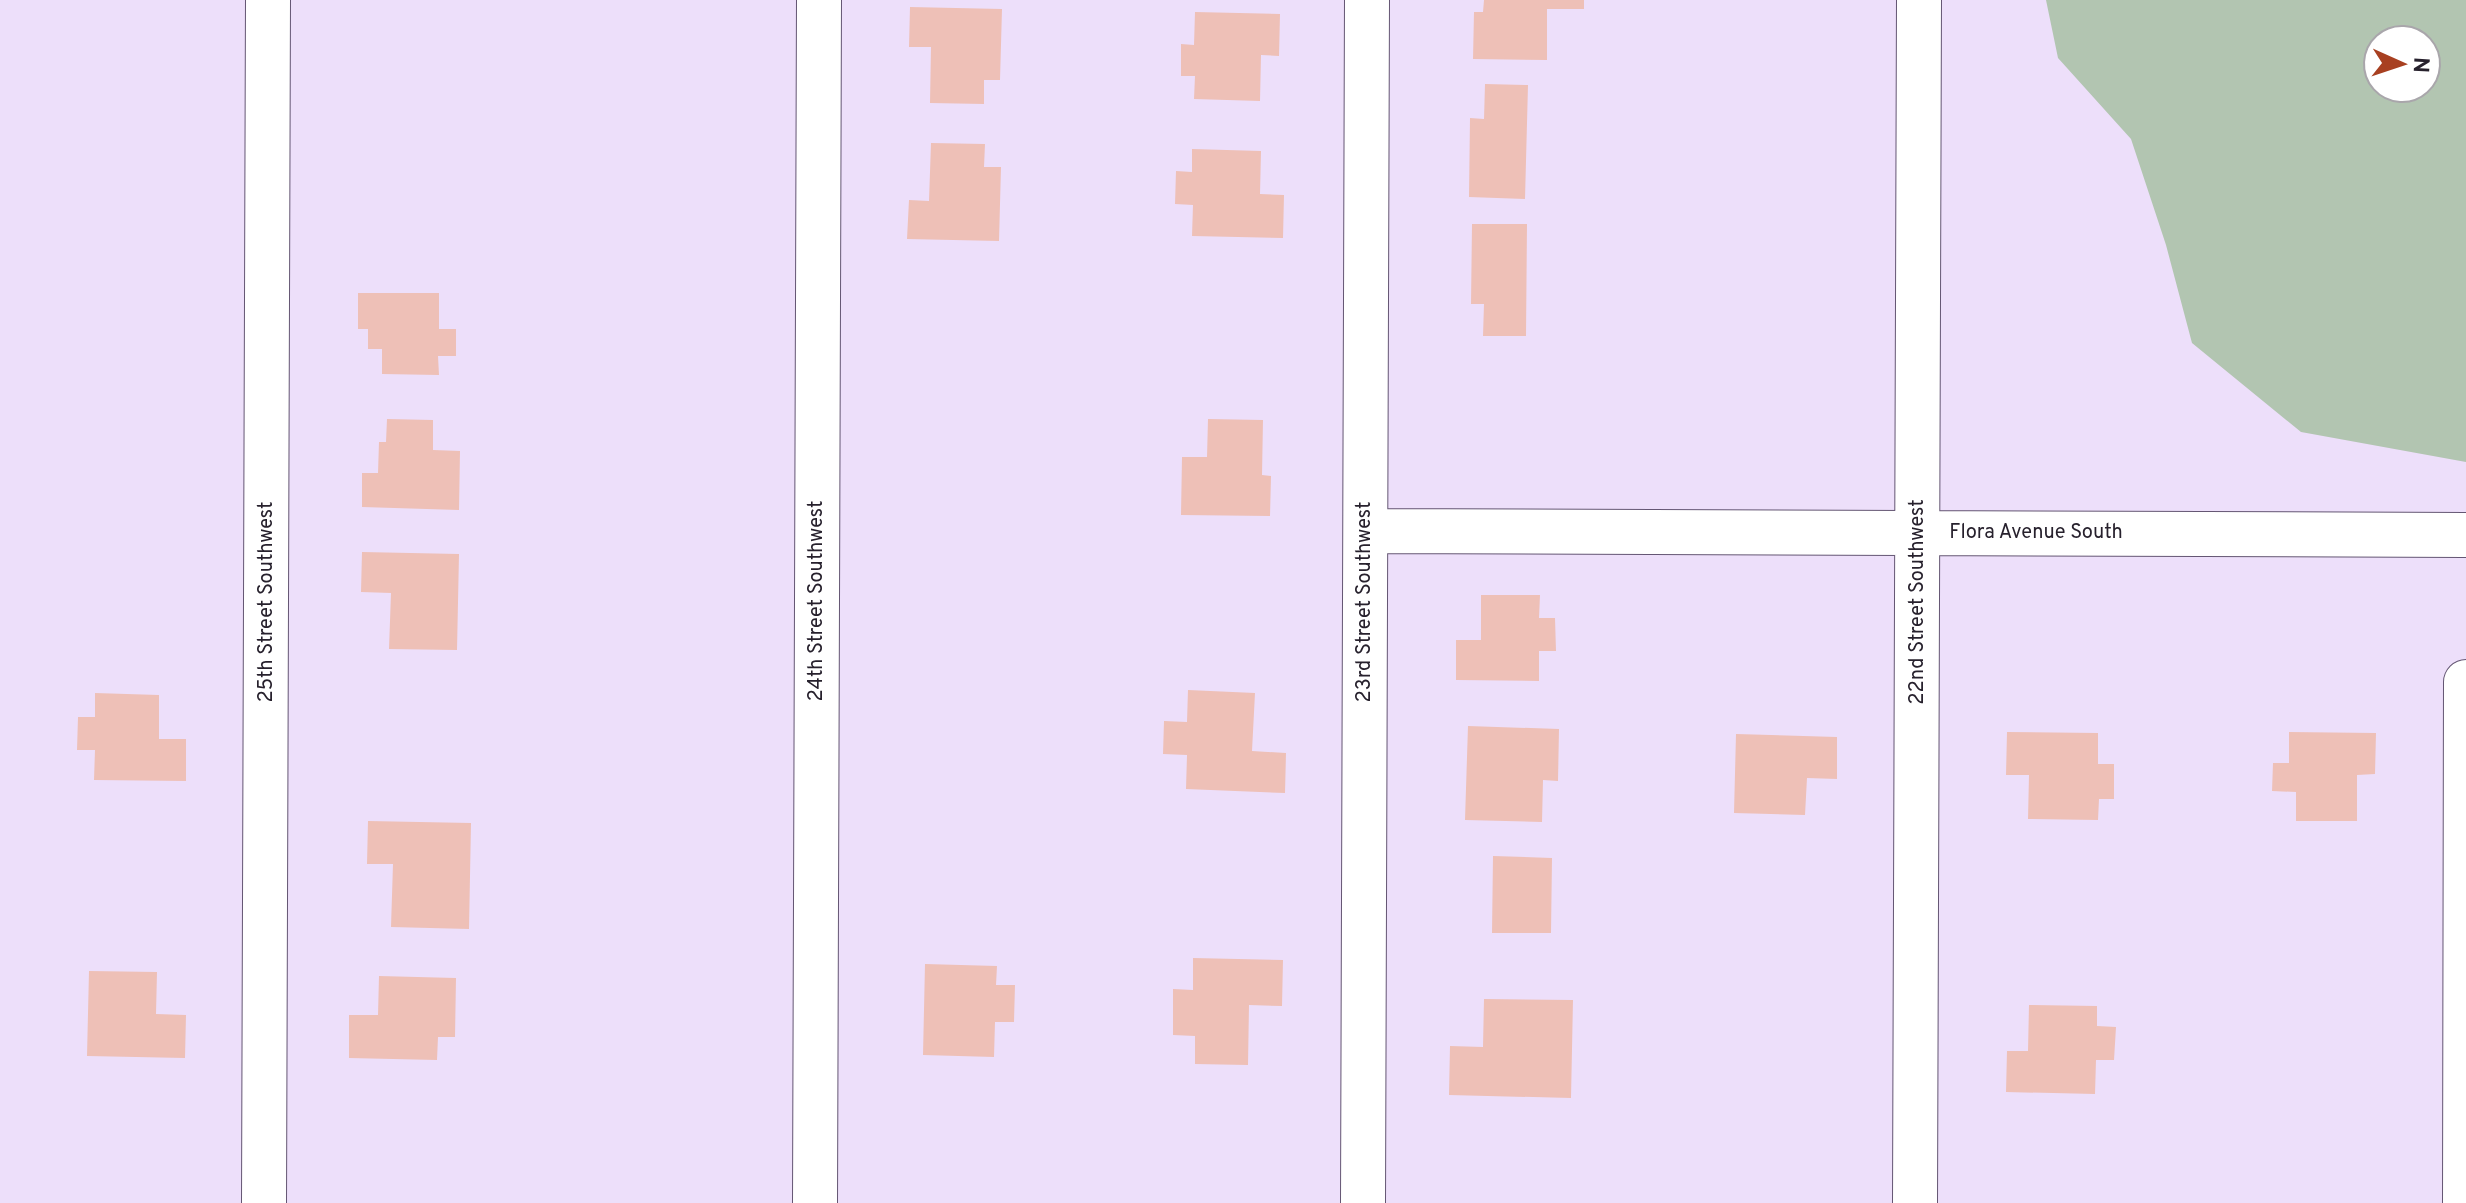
<svg xmlns="http://www.w3.org/2000/svg" width="2466" height="1203" viewBox="0 0 2466 1203" font-family="Overpass,sans-serif">
	<rect width="100%" height="100%" fill="#eddffa"/>
	<path fill="#b2c5b1" fill-rule="evenodd" d="M2046,0H2466V462L2301,432L2192,343L2166,245L2131,139L2058,58ZM2378,40H2426V88H2378Z"/>
	<path fill="#eec0b7" d="M1484,0H1584V9H1547V60L1473,59L1474,12H1483Z
		M910,7L1002,9L1000,80H984V104L930,103L931,47H909Z
		M1195,12L1280,14L1279,56L1261,55L1260,101L1194,99L1195,76H1181V44L1194,45Z
		M1485,84L1528,85L1525,199L1469,197L1470,118L1484,119Z
		M931,143L985,144L984,167H1001L999,241L907,239L909,200L929,201Z
		M1192,149L1261,151L1260,194L1284,195L1283,238L1192,236L1193,205L1175,204L1176,171L1192,172Z
		M1472,224H1527L1526,336H1483L1484,304H1471Z
		M358,293H439V329H456V356H438L439,375L382,374V349H368V329H358Z
		M387,419L433,420V450L460,451L459,510L362,507V473H378L379,442H386Z
		M1208,419L1263,420L1262,475L1271,476L1270,516L1181,515L1182,457H1207Z
		M362,552L459,554L457,650L389,649L391,593L361,592Z
		M1481,595H1540L1539,618H1555L1556,651H1539V681L1456,680V640H1481Z
		M1188,690L1255,693L1252,751L1286,753L1285,793L1186,789L1187,755L1163,754L1164,721L1187,722Z
		M95,693L159,695V739H186V781L94,780L95,750H77L78,717H95Z
		M1468,726L1559,729L1558,781L1543,780L1542,822L1465,820Z
		M2007,732L2098,733V764H2114V799H2099L2098,820L2028,819L2029,775H2006Z
		M2289,732L2376,733L2375,774L2357,775V821H2296V792L2272,791L2273,763H2289Z
		M1736,734L1837,737V779L1807,778L1805,815L1734,813Z
		M368,821L471,823L469,929L391,927L393,864H367Z
		M1493,856L1552,858L1551,933H1492Z
		M1193,958L1283,960L1282,1006L1249,1005L1248,1065L1195,1064V1036L1173,1035V989L1193,990Z
		M925,964L997,966L996,985H1015L1014,1022H995L994,1057L923,1055Z
		M89,971L157,972L156,1014L186,1015L185,1058L87,1056Z
		M379,976L456,978L455,1037H438L437,1060L349,1058V1015H378Z
		M1484,999L1573,1000L1571,1098L1449,1095L1450,1046L1483,1047Z
		M2029,1005L2097,1006V1026L2116,1027L2114,1060H2096L2095,1094L2006,1092L2007,1051H2028Z"/>
	<g fill="none" stroke-linecap="round" stroke-linejoin="round">
		<g stroke="#645673" stroke-width="46">
			<path id="minor" d="M1366,531L2466,535
				M264,1203L268,0
				M815,1203L819,0
				M1363,1203L1367,0
				M1915,1203L1919,0
				M2465,1203L2466,682"/>
		</g>
		<use href="#minor" stroke="#fff" stroke-width="44"/>
	</g>
	<g text-anchor="middle" dominant-baseline="central" stroke-width="7" stroke-linejoin="round" paint-order="stroke">
		<g font-size="20" fill="#27212d" stroke="#fff">
			<text x="2036" y="533">Flora Avenue South</text>
			<text transform="translate(817 601) rotate(-90)">24th Street Southwest</text>
			<text transform="translate(267 602) rotate(-90)">25th Street Southwest</text>
			<text transform="translate(1365 602) rotate(-90)">23rd Street Southwest</text>
			<text transform="translate(1918 602) rotate(-90)">22nd Street Southwest</text>
		</g>
	</g>
	<g transform="translate(2402 64) rotate(93)"><circle r="38" fill="#ffffff" stroke="#a9a6ab" stroke-width="2"/>
	<path d="M0-6L14 30L0 20L-14 30Z" fill="#a84021"/>
	<text y="-12" font-size="22" font-weight="bold" text-anchor="middle" fill="#27212d">N</text>
	</g>
</svg>
